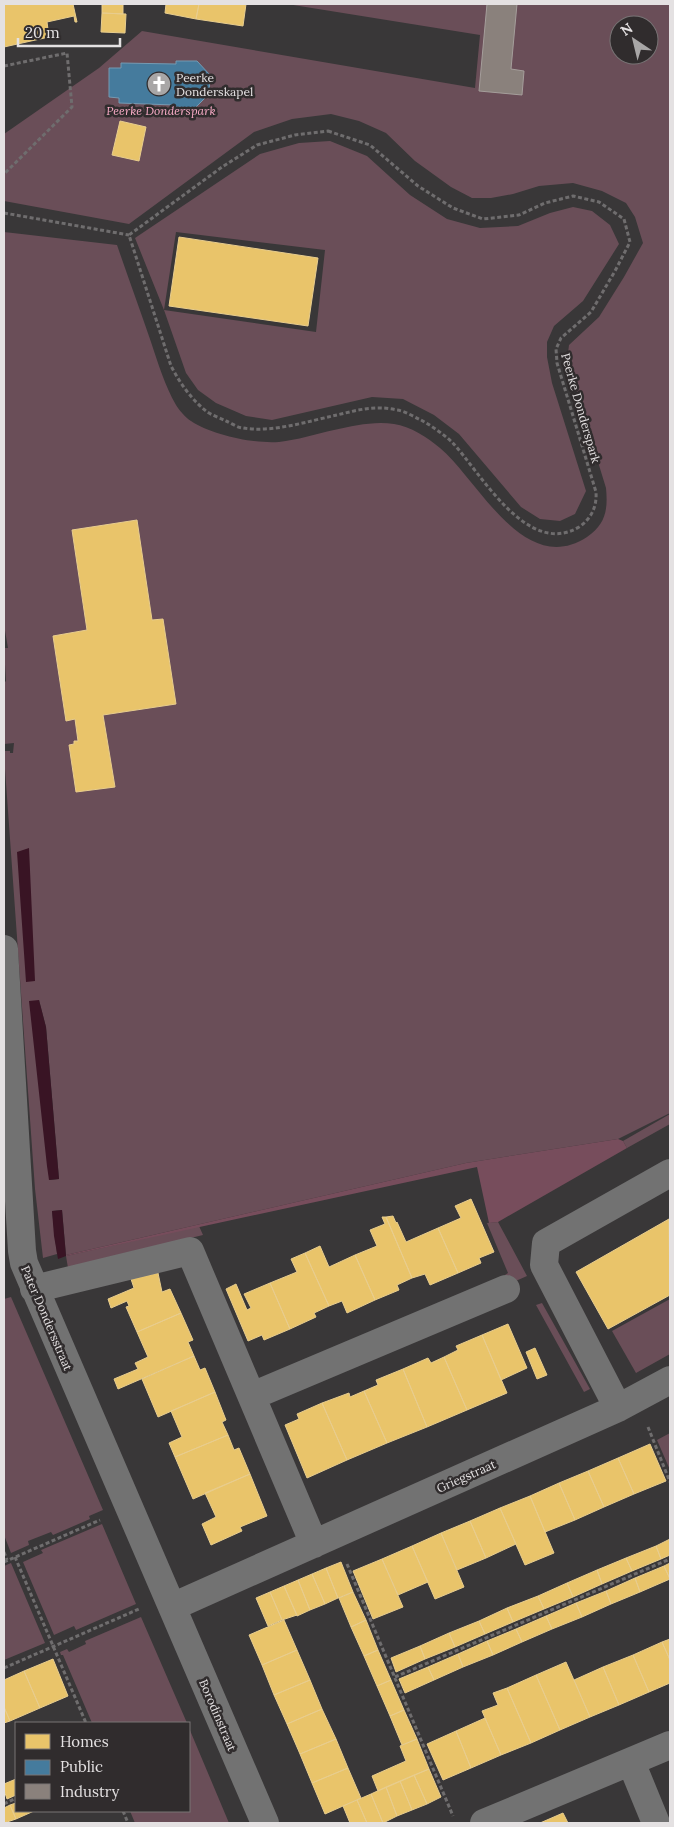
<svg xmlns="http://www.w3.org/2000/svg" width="674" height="1827" viewBox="0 0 674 1827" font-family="Lora,serif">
	<rect width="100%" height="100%" fill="#393738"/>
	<path fill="#6a4e58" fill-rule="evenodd" d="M287,4H670V1113L618,1139L466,1163L66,1255L62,1210L52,1211L57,1254L43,1258L35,1189L5,769L4,751H10V753H13L14,743L4,744V683L6,681L4,648H8L4,625V232L117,245C128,277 140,310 151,342C158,363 165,386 176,405C179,410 186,418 191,421C212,435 254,444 279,442C297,440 316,434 334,430C354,426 373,421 394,424C410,426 428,438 440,448C479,481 524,578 587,537C606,524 608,509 606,488L567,361L569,345L599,317L624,277L643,243L635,217L626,203L602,191L573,183L539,186L513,194L491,198H472L451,187L415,161L386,133L359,121L331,114L292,119L254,132L129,224L4,201V134L99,68L142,31L475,88L480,35ZM619,25H649V55H619ZM39,1000L46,1027L59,1179L50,1180L44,1122Z
		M330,141L367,156L410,195L447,219L480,228L518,226L550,213L573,207L592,211L610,225L619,244L583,301L554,326L547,342V357L552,383L586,491L575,514L560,521L540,519L521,507L459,434L434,415L403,399L372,397L272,420L246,416L216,403L198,390L186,373L164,310L135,238L260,154L299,143ZM176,232L325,250L316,332L164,310Z
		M670,1114V1124L627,1148L623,1141Z
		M498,1222L527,1276L509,1284L505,1275L508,1273L487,1223Z
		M199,1226L203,1235L68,1268L66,1256Z
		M11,1297L103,1510L89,1516L90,1519L53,1535L51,1532L28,1541L29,1545L11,1553L4,1535V1299Z
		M670,1299V1354L636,1373L612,1331Z
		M542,1303L590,1389L584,1392L536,1305Z
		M670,1433V1470L657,1440Z
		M102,1524L136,1604L76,1630L74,1626L54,1635L23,1562L43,1553L41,1550Z
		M11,1563L45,1643L4,1660V1566Z
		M141,1617L187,1723H92L63,1655H61L60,1652L67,1649L69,1652L86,1644L85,1641Z
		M189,1728L229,1823H135L130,1811H189Z"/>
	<path fill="#774d5c" d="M618,1139L623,1141L627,1148L498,1222L489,1223L477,1167L66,1256V1255L466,1163Z"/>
	<path fill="#391424" d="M29,848L35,981L26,982L17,852Z
		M39,1000L46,1027L59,1179L49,1180L47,1166L29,1001Z
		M62,1210L66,1256L58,1259L54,1236L52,1211Z"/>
	<path fill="#e9c46a" stroke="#e8cd8e" d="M4,4H73L77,22H75L74,16L47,22L49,37L4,47Z
		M102,4H123V14L102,13Z
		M163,4H199L196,19L165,13L166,4Z
		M199,4H246L243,26L196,19Z
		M102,13L126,14L125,33L101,32Z
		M120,121L146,127L139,161L112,155Z
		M179,237L318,258L308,326L169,306Z
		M137,520L152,620L163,619L176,704L103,715L115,787L76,792L69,745L74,744V741H78L75,719L66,721L53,636L87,630L72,530Z
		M471,1199L494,1252L479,1258L481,1263L458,1273L438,1228L461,1218L455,1206Z
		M393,1216L396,1223L397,1222L406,1242L438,1228L458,1273L430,1285L425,1274L412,1278L386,1217Z
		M382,1217H386L412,1278L397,1285L399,1290L375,1300L355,1255L377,1246L370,1230L385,1224Z
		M669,1219L670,1295L608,1329L576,1272Z
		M320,1246L329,1267L355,1255L375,1300L347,1313L342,1301L329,1306L305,1253Z
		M305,1253L329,1306L314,1313L316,1317L290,1329L270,1283L297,1272L291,1259Z
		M158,1273L162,1292L170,1289L181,1313L137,1332L126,1307L129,1306L127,1301L111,1308L108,1299L134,1288L131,1279Z
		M270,1283L290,1329L264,1340L262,1335L248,1341L226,1289L236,1284L247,1310L251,1308L244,1294Z
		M181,1313L193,1340L188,1342L194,1356L118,1389L114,1379L138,1369L135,1363L148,1357L137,1332Z
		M508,1324L527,1368L501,1380L482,1335Z
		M482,1335L507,1393L467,1410L444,1357L458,1350L456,1346Z
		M535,1348L547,1375L537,1379L526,1352Z
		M194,1356L200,1370L205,1368L215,1392L158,1417L142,1379Z
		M444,1357L467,1410L427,1427L403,1369L428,1358L431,1363Z
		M403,1369L427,1427L387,1443L364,1391L378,1385L376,1380Z
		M364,1391L387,1443L347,1460L322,1403L349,1393L350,1397Z
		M215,1392L226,1420L222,1422L228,1435L175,1457L169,1443L182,1437L171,1411Z
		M322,1403L347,1460L307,1478L285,1425L299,1419L297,1414Z
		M228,1435L234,1450L239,1448L250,1474L193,1499L175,1457Z
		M650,1444L666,1481L634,1494L618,1458Z
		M618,1458L634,1494L604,1507L588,1471Z
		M588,1471L604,1507L575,1520L559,1483Z
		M250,1474L267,1516L240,1527L242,1531L211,1545L202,1524L216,1517L205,1493Z
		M559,1483L575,1520L545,1532L530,1496Z
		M530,1496L554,1553L525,1565L500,1508Z
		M500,1508L516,1544L486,1558L470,1521Z
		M470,1521L486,1558L457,1570L441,1533Z
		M441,1533L464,1587L435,1599L412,1546Z
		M670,1539V1555L661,1559L656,1546Z
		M412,1546L428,1582L398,1595L382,1559Z
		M656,1546L661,1559L632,1571L626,1558Z
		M626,1558L632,1571L602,1584L597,1570Z
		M382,1559L403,1607L373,1619L353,1571Z
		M341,1562L353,1592L338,1598L326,1568Z
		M670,1563V1579L664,1566Z
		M664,1566L670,1579L640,1592L635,1578Z
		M326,1568L338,1598L325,1604L312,1574Z
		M597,1570L602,1584L573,1597L567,1583Z
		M312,1574L325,1604L310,1610L298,1580Z
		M635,1578L640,1592L611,1604L606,1591Z
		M298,1580L310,1610L297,1616L284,1586Z
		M567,1583L573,1597L544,1609L538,1596Z
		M284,1586L297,1615L282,1620L270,1592Z
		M606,1591L611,1604L582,1617L576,1603Z
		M270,1592L282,1620L268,1626L256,1598Z
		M353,1592L366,1620L351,1627L339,1598Z
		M538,1596L544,1609L513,1622L507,1608Z
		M576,1603L582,1617L552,1629L546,1616Z
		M507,1608L513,1622L485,1634L479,1621Z
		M546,1616L552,1629L522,1642L516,1629Z
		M284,1620L297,1650L262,1665L249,1635Z
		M366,1620L378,1650L364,1656L351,1627Z
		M479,1621L485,1634L455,1647L449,1633Z
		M516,1629L522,1642L493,1655L487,1641Z
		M449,1633L455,1647L425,1659L420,1646Z
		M670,1639V1660L662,1642Z
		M487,1641L493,1655L463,1667L458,1654Z
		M662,1642L670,1660V1683L649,1692L633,1655Z
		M420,1646L425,1659L396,1672L391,1658Z
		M297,1650L310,1680L274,1695L262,1665Z
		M378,1650L391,1680L377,1686L364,1656Z
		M458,1654L463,1667L434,1680L428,1667Z
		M633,1655L649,1692L619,1705L603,1667Z
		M53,1659L68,1696L40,1708L24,1671Z
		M566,1662L590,1717L560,1730L536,1675Z
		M428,1667L434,1680L405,1693L399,1679Z
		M603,1667L619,1705L590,1717L574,1680Z
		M24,1671L40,1708L10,1721L4,1707V1680Z
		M536,1675L560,1730L531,1743L507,1688Z
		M310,1680L322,1709L287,1724L274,1695Z
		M391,1680L404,1710L390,1716L377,1686Z
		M507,1688L531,1743L501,1755L482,1711L498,1705L493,1693Z
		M4,1707L10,1721L4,1723Z
		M322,1709L336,1739L300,1754L287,1724Z
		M404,1710L417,1739L402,1745L390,1716Z
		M485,1718L501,1755L471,1768L456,1731Z
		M456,1731L471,1768L443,1780L427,1744Z
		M336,1739L348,1768L312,1783L300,1754Z
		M417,1739L429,1769L378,1791L372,1776L406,1761L400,1746Z
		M348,1768L361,1798L325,1814L312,1783Z
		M429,1769L441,1797L427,1804L414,1775Z
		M414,1775L427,1804L412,1810L400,1781Z
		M16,1779V1795L7,1799L4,1790V1784Z
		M400,1781L412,1810L397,1816L386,1787Z
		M386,1787L397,1816L383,1823L371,1794Z
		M371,1794L383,1823H367L357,1800Z
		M357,1800L367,1823H350L343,1806Z
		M16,1803V1811H34L16,1819L10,1805Z
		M10,1805L16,1819L4,1823V1808Z
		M563,1813L568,1823H540Z"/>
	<path fill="#457b9d" stroke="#759ab2" d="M176,61H197L210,75L209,94L195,108L174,107V105L119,103V98L109,97V68H121V63L176,64Z"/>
	<path fill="#8a817c" stroke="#a59e9b" d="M487,4H517L511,69L524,71L522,95L479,91Z"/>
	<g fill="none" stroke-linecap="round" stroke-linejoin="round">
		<path stroke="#6f6d6e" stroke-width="3" stroke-dasharray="4 2.5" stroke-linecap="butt" d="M4,66L67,53L72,107L4,174
			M328,131L370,145L418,186L453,208L483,219L519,215L545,203L573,196L599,202L624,219L630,242L615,271L591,312L561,338L556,349L557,363L596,492C597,507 591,519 579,527C527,558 481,473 452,442C443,434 432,426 421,420C414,417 405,411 397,410C376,405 357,410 337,415C309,421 272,433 243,428C238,428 231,423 226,421C220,418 211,415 206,411C191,399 180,383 171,366L129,235L222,167L257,145L295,135Z
			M4,213L129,235
			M648,1427L670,1482
			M4,1552L7,1560
			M15,1557L86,1723
			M4,1562L100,1520
			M347,1564L453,1816
			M4,1668L139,1609
			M395,1677L670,1559
			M4,1804L16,1798
			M123,1811L128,1823"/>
		<path stroke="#727272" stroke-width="28" d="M4,949L22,1251L24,1263L265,1823
			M34,1289L190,1251L314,1544
			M252,1396L506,1289
			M618,1408L544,1265L546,1243L670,1173
			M172,1607L618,1408L670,1380
			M631,1762L656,1823
			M484,1823L670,1745"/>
	</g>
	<defs>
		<g id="church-disc" transform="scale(1.25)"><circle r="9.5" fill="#a8a6a6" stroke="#302c2d"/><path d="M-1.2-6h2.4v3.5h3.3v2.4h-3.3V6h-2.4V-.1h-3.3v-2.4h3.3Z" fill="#fff"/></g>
	</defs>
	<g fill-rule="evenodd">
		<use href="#church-disc" x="159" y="84"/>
	</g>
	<g text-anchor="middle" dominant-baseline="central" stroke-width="5" stroke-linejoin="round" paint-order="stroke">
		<g font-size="12" fill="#e4e1e2" stroke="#302c2d" text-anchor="start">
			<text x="176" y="77">Peerke<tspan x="176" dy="14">Donderskapel</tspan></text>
		</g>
		<g font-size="12" font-style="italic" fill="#f7aac5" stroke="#302c2d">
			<text x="161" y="110">Peerke Donderspark</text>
		</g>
		<g font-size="12" fill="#e4e1e2" stroke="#302c2d">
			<text transform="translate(581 408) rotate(74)">Peerke Donderspark</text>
			<text transform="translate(47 1318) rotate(67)">Pater Dondersstraat</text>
			<text transform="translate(466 1476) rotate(-24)">Griegstraat</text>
			<text transform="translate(218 1715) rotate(67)">Borodinstraat</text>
		</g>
	</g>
	<rect width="674" height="1827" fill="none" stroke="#e4e1e2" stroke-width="10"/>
	<rect x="15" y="1722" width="175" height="90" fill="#302c2d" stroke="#787475"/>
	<rect x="25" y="1734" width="25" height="15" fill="#e9c46a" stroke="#787475"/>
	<text x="60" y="1747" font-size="15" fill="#e4e1e2">Homes</text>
	<rect x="25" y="1760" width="25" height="15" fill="#457b9d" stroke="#787475"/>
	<text x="60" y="1772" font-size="15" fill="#e4e1e2">Public</text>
	<rect x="25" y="1784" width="25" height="15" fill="#8a817c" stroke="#787475"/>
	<text x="60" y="1797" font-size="15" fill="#e4e1e2">Industry</text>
	<g transform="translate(634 40) rotate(325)"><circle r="24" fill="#302c2d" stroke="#787475"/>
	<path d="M0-4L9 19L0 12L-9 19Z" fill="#a8a6a6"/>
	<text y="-8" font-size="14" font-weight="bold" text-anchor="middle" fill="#e4e1e2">N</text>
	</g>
	<path d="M18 38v8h102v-8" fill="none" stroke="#e4e1e2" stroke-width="2.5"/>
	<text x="25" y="38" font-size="15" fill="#e4e1e2" stroke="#302c2d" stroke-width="4" paint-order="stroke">20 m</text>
</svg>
